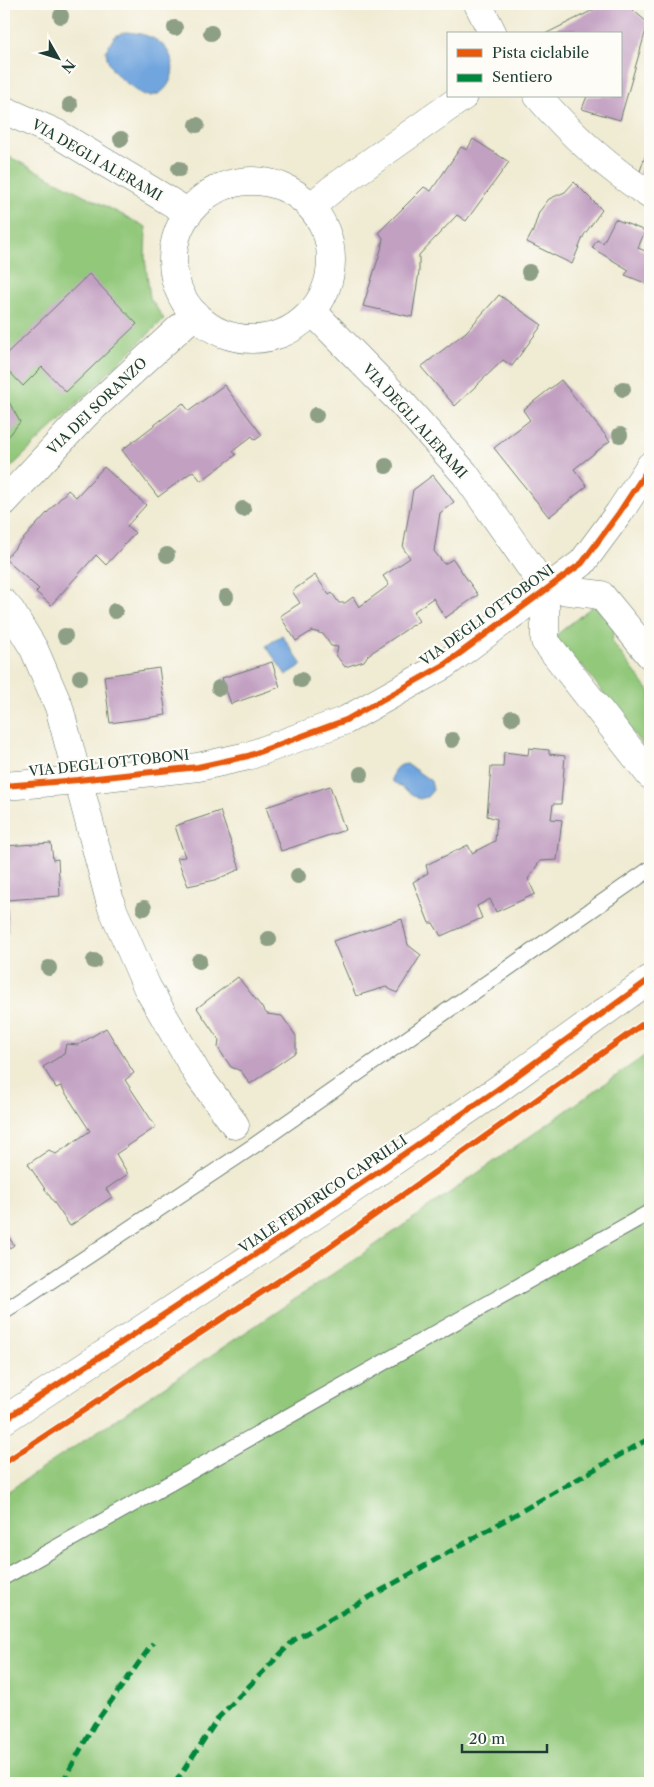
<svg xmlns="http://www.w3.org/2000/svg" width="654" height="1787" viewBox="0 0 654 1787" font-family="'Libre Caslon Text',serif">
	<rect width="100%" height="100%" fill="#fdfcf7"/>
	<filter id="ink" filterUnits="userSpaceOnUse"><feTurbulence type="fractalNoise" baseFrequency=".02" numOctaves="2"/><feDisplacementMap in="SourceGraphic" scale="10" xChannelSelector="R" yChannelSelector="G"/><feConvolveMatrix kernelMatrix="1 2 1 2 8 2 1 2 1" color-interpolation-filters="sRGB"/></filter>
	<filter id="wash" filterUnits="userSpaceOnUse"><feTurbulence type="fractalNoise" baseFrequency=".0096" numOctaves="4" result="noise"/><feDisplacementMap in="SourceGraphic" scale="20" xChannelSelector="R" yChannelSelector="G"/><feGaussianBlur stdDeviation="1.12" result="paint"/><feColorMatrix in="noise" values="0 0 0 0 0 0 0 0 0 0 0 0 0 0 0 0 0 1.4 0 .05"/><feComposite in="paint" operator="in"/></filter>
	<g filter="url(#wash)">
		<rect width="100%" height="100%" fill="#f0ebd3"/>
		<path fill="#92c87a" stroke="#588257" d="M4,154L146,227L145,258L150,298L164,319L4,474Z
			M594,605L614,626L612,642L650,692V756L583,666L569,662L555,636Z
			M650,1052V1783H4V1494L361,1255Z"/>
		<path fill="#71a5de" stroke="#487189" d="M125,32C195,35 176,104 144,95C138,93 133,87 128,84C115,74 107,67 106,50L115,36Z
			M282,635L302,665L286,675L266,646Z
			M407,764L431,781L433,790L427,797L419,799L392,781C392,770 396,765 407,764Z"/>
		<g id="blocks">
			<path fill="#c2a0c2" d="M605,4H626L648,23L620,120L582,109L587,96H620V34H545Z
				M473,139L509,162L466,221L457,215L419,255V272L412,317L363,306L381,250L383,238L379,232L424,187L431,191L461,147L467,150Z
				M650,142V178L639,174Z
				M574,182L602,210L584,235L572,264L527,242L533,231L539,212L549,199L565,192Z
				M615,219L645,231L638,248L650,253V285L625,275L629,270L592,248L597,240L603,243Z
				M89,274L137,324L66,392L42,367L23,386L4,366V356Z
				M499,295L542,325L512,366L503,360L455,406L421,367L466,332Z
				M561,380L610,441L574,469L587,486L549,517L494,448L530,420L523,410Z
				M224,385L262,435L255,440L252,436L233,451L236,455L201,481L193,471L158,497L122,450L183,403L189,411Z
				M4,393L20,422L4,442Z
				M104,467L146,505L127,526L135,533L106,565L96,555L51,605L36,592L39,589L5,559L68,490L76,497Z
				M433,475L454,502L440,513L434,551L444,564L453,559L478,595L445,618L433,598L413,612L419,621L368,655L364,661L345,667L336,655L338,647L331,646L323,634L312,631L296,641L280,616L300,603L292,591L315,575L329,595L332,593L339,603H345L353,597L359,607L389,585L383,576L410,558L403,548L413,490Z
				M272,662L280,687L231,704L222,678Z
				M159,668L166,715L110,723L104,676Z
				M529,748L549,750V754L565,756L561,804H553L551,819L562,820L557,860L540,861L528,879L535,894L496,912L490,899L477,906L482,918L441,936L433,923H429L413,882L428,873L426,865L468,845L472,853L495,841L497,819L487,816L491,767H503L504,752L528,755Z
				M330,786L345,830L281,851L266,807Z
				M220,811L240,869L215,880L188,886L177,858L185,857L175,826Z
				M51,843L53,860L58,859L60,896L7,900L9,932H4V846Z
				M402,919L408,945L421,955L397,993L386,987L356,996L333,941Z
				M238,977L267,1014L282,1016L296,1036V1052L250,1084L241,1071L231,1067L218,1048L219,1040L197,1008Z
				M106,1028L134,1073L125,1080L156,1127L116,1154L128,1174L106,1189L112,1197L70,1226L28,1164L49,1150L56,1154L90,1131L61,1086L56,1088L43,1067L64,1054L66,1044L78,1045Z
				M4,1230L14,1245L4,1252Z"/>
		</g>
	</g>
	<g filter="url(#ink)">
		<use href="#blocks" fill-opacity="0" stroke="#687a6c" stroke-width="1"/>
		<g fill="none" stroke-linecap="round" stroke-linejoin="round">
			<g stroke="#687a6c" stroke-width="17">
				<path id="service" d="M4,1312L255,1145L650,869
					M4,1577L650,1212"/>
			</g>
			<g stroke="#687a6c" stroke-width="29">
				<path id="minor" d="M478,4L493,34
					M538,96C571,135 608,168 650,195
					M4,110L56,133L189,213
					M173 260a79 79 0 1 1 158 0a79 79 0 1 1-158 0Z
					M311,207L331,190L464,96
					M312,311L401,402L465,474L545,588V641L650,775
					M4,502L85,415L195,314
					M545,588L601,595L650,655
					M4,603L11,611L34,649L59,707L111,905L147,987L198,1075L235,1125
					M4,786L78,780L198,767L248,756L346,720L444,665L582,563L619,513L650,466"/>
			</g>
			<g stroke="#687a6c" stroke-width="29">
				<path id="tertiary" d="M4,1420L324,1209L497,1090L650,979"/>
			</g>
			<use href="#service" stroke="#fff" stroke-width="15"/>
			<use href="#minor" stroke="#fff" stroke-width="28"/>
			<use href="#tertiary" stroke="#fff" stroke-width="28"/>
			<path stroke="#00873e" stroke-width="5" stroke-dasharray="10 5" stroke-linecap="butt" d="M62,1783L94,1725L153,1643
				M175,1783L219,1717L294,1640L650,1438"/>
			<g stroke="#fdfcf7" stroke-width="9">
				<path id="cycleway" d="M4,786L78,780L198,767L248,756L346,720L444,665L582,563L619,513L650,466
					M4,1420L324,1209L497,1090L650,979
					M4,1463L324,1251L650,1019"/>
			</g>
			<use href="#cycleway" stroke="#e8590c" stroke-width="6"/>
		</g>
		<g fill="#8d9f85">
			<circle cx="61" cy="16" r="8"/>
			<circle cx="175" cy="28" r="8"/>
			<circle cx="211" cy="33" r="8"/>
			<circle cx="70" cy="105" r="8"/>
			<circle cx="197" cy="125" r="8"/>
			<circle cx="121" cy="139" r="8"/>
			<circle cx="179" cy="169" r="8"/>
			<circle cx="529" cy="272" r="8"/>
			<circle cx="623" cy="389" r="8"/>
			<circle cx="316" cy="415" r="8"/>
			<circle cx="620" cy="435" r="8"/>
			<circle cx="386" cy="466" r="8"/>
			<circle cx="243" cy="509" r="8"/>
			<circle cx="167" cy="555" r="8"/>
			<circle cx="226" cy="597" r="8"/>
			<circle cx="115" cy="611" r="8"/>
			<circle cx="65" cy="636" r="8"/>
			<circle cx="80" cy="677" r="8"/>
			<circle cx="301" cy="680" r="8"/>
			<circle cx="219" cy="688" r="8"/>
			<circle cx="512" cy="718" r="8"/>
			<circle cx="452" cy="740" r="8"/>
			<circle cx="361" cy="774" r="8"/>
			<circle cx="298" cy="876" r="8"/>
			<circle cx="144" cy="908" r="8"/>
			<circle cx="269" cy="939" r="8"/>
			<circle cx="94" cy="961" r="8"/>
			<circle cx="199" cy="961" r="8"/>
			<circle cx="49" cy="968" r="8"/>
		</g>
	</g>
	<g text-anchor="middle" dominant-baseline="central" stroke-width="4.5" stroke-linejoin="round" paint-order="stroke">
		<g font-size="14" fill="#1f3d34" stroke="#fdfcf7">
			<text transform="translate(97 160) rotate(30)">VIA DEGLI ALERAMI</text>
			<text transform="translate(97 406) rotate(-44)">VIA DEI SORANZO</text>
			<text transform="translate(415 421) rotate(48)">VIA DEGLI ALERAMI</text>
			<text transform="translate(487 615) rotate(-36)">VIA DEGLI OTTOBONI</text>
			<text transform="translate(109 763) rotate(-6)">VIA DEGLI OTTOBONI</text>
			<text transform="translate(323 1194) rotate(-34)">VIALE FEDERICO CAPRILLI</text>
		</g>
	</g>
	<rect width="654" height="1787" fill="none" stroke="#fdfcf7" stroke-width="20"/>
	<rect x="447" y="32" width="175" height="65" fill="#fdfcf7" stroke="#a4b0a9"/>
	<rect x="457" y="49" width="25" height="8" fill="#e8590c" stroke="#a4b0a9"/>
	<text x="492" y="58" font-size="15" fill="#1f3d34">Pista ciclabile</text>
	<rect x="457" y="74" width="25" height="8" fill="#00873e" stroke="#a4b0a9"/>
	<text x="492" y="82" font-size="15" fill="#1f3d34">Sentiero</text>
	<g transform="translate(58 58) rotate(129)" stroke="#fdfcf7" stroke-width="4" paint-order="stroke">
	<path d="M0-4L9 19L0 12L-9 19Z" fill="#1f3d34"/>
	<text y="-8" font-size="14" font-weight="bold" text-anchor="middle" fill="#1f3d34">N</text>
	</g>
	<path d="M462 1744v8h85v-8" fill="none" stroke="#1f3d34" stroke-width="2.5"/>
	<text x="469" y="1744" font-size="15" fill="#1f3d34" stroke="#fdfcf7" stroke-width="4" paint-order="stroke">20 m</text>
</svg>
